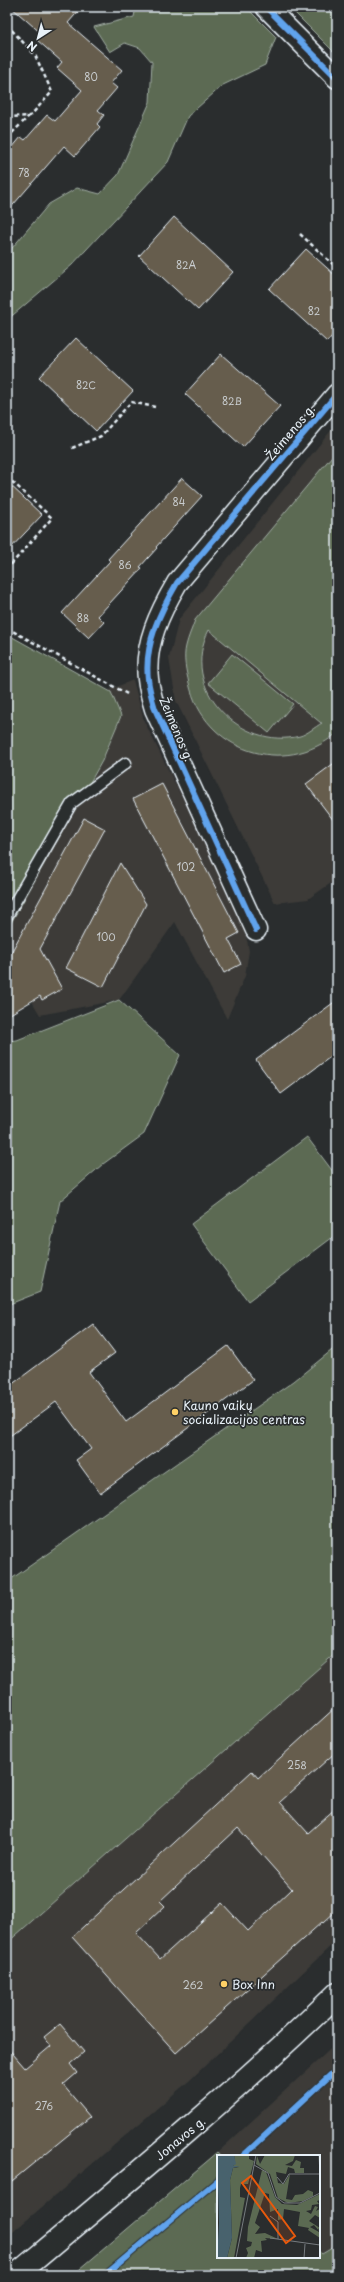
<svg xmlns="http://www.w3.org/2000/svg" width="344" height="2282" viewBox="0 0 344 2282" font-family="'Playpen Sans',sans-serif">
	<rect width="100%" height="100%" fill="#2a2d2e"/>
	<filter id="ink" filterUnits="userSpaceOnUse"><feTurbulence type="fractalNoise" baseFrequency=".025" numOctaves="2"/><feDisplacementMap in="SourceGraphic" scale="8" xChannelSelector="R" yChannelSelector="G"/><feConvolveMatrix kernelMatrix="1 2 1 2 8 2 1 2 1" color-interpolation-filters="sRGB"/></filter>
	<g filter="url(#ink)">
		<path fill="#3c3b38" d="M337,423V879L308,899L275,903L176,701L169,658L179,619Z
			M133,680L144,721L243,919L249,951L245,976L227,1019L175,922L119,1000L40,1015L7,959V930L102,761L121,716L109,690Z
			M337,1652V1940L189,2081L7,2237V1943Z
			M337,2043V2245L322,2254L319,2251V2156H222L218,2152Z"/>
		<path fill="#5b6a52" stroke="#a2aea5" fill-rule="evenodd" d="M136,7H246L276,37L265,65L223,85L188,116L168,162L72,265L7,320V254L49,204L77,188L100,194L118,175L150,102L152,62L140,48L125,43L110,52L94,27L134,17Z
			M289,7H337V55Z
			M337,450V733C284,778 204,751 189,683C186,671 183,658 186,646C188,637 192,629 195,620ZM209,630L321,723H322C315,727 307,734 300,736C241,751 178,688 209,630Z
			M7,634L111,692L121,716L102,761L7,930Z
			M232,654L293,704L269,733L208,683Z
			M119,1000L180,1055L144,1134L103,1164L60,1201L40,1292L7,1305V1041L17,1040Z
			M307,1137L337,1177V1234L248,1301L191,1224Z
			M337,1346V1652L7,1943V1582L294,1381Z
			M218,2152L222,2156H218V2257H319V2251L322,2254L337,2245V2275H73Z"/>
		<path fill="#665d4e" stroke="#e8f1f8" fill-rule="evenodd" d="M11,7H82L68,23L122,70L111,83L117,88L98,110L104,115L97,124L100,127L75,156L64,146L7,212V154L21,137L25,140L47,115L55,121L82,90L57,68L62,62L37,40L42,34Z
			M174,217L233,272L198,310L139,256Z
			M306,249L337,277V330L327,342L269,289Z
			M76,338L133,391L96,431L39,377Z
			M221,354L280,406L243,447L185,394Z
			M182,478L202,496L156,547L157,548L140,567L142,568L98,616L104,622L89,638L62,613L110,561L108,559Z
			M7,482L42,515L7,552Z
			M337,761V825L306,784Z
			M162,784L239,933L228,939L241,964L224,973L133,799Z
			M84,818L105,829L40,949L62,989L42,1000L40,996L7,1016V960Z
			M120,863L146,904L103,987L66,968Z
			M337,1000V1052L281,1094L256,1060Z
			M93,1324L115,1353L89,1372L126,1422L228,1346L253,1380L100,1493L76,1460L91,1449L56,1402L7,1438V1388Z
			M337,1706V1751L280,1802L308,1833L337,1807V1910L323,1923L322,1922L176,2053L72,1937L252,1771L258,1778ZM238,1828L292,1889L248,1931L222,1903L160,1959L136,1933L165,1906L160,1901Z
			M60,2024L84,2052L70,2064L77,2073L63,2085L90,2117L7,2185V2047L25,2068L51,2046L44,2037Z"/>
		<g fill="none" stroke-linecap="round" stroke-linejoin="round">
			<g stroke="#e8f1f8" stroke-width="13">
				<path id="lane" d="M7,916L72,803L126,763"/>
			</g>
			<g stroke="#e8f1f8" stroke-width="23">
				<path id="street" d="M266,7L337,78
					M256,930L155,709C152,699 149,689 148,679C144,644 160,612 177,583L337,394"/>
			</g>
			<g stroke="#e8f1f8" stroke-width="25">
				<path id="primary" d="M16,2275C125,2184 235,2093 337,1994"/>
			</g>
			<path stroke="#e8f1f8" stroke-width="2.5" stroke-dasharray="4 3" stroke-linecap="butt" d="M7,25L35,55L52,92L30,116L7,117
				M7,138L29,116
				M300,234L337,268
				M72,448L101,436L131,402L155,407
				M7,477L52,518L7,569
				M7,628L129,695"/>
			<use href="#lane" stroke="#2a2d2e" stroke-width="10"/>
			<use href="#street" stroke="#2a2d2e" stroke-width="20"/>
			<use href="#primary" stroke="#2a2d2e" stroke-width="22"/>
			<g stroke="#2a2d2e" stroke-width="8">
				<path id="cycleway" d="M266,7L337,78
					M256,930L155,709C152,699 149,689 148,679C144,644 160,612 177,583L337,394
					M243,2156L337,2069
					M105,2275L218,2180"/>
			</g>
			<use href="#cycleway" stroke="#60a3ed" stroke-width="6"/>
		</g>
	</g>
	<g fill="#ffd166" stroke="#2a2d2e" stroke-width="1.5">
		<circle cx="175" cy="1412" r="4"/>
		<circle cx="224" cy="1984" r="4"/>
	</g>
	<g text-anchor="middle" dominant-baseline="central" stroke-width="3.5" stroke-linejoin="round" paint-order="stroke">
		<g font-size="10" fill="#c8ccce">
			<text x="91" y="76">80</text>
			<text x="24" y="172">78</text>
			<text x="186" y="264">82A</text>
			<text x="314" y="310">82</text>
			<text x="86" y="384">82C</text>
			<text x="232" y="400">82B</text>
			<text x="179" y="501">84</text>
			<text x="125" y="564">86</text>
			<text x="83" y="617">88</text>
			<text x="186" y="866">102</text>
			<text x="106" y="936">100</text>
			<text x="297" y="1764">258</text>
			<text x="193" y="1984">262</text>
			<text x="44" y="2105">276</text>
		</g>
		<g font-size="12" fill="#e8f1f8" stroke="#2a2d2e">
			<text transform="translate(290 432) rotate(-50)">Žeimenos g.</text>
			<text transform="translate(177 729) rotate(67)">Žeimenos g.</text>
			<text transform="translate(180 2138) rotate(-40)">Jonavos g.</text>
		</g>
		<g font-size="12" fill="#e8f1f8" stroke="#2a2d2e" text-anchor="start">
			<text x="183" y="1405">Kauno vaikų<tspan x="183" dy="14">socializacijos centras</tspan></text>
			<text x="232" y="1984">Box Inn</text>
		</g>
	</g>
	<g transform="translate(217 2155)">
		<rect width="103" height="103" fill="#2a2d2e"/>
		<path d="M17,0H32V4L37,6L31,29H24L23,33V42L28,43L17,103H10L15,83L13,25L16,13L22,12L16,11L18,8ZM48,0H78L76,6L68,10L75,11L79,5L84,7L83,13H87V18H78L77,14L71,12L69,19L59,17L61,28L67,29L73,19L69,44L75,45L78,40L86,39L91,35L96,37V41L86,46L71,48L61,43L53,19L39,9L40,1L43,9ZM45,15L49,17L58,42L65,49L80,50L103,39V45L100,46L102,49L95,50L94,55L89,56L94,59L98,51L101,52L99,56L103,54V63L98,60L92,66L103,73L101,74L103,77L97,70L93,72L102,77L103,83L91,75L92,73L81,71L83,57L67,54L66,64L61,65V54L53,57L52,39L48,38L38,68L43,72L38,79L48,78L61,84L48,83L50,85L44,86L45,97L39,95L37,103H29L31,98L29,93L34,91L35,87L30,86L31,72Z" fill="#5b6a52"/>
		<path d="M0,0H17L19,9L16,11H23L16,13L13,25L15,83L10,103H0L2,68Z" fill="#48626d"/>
		<path fill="none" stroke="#767b7f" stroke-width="1" d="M102,0L103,21M37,10L51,18L59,42L67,48H83L103,38M60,22L66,29L72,19H102M53,61L61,67V84M53,83L103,90M19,103L39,0M87,103L88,89"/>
		<path fill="#e8590c" fill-opacity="0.15" stroke="#e8590c" stroke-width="2" d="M34,21L78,81L69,88L25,28Z"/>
		<rect width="103" height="103" fill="none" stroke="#e8f1f8" stroke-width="2"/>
	</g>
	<rect width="344" height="2282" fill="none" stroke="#2a2d2e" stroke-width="24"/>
	<rect x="12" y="12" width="320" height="2258" fill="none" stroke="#e8f1f8" stroke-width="1.5" filter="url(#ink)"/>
	<g transform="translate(38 38) rotate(216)" stroke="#2a2d2e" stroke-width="3" paint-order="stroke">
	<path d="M0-3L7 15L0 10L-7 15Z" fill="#e8f1f8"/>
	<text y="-6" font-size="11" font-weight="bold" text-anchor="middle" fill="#e8f1f8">N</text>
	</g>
</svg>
